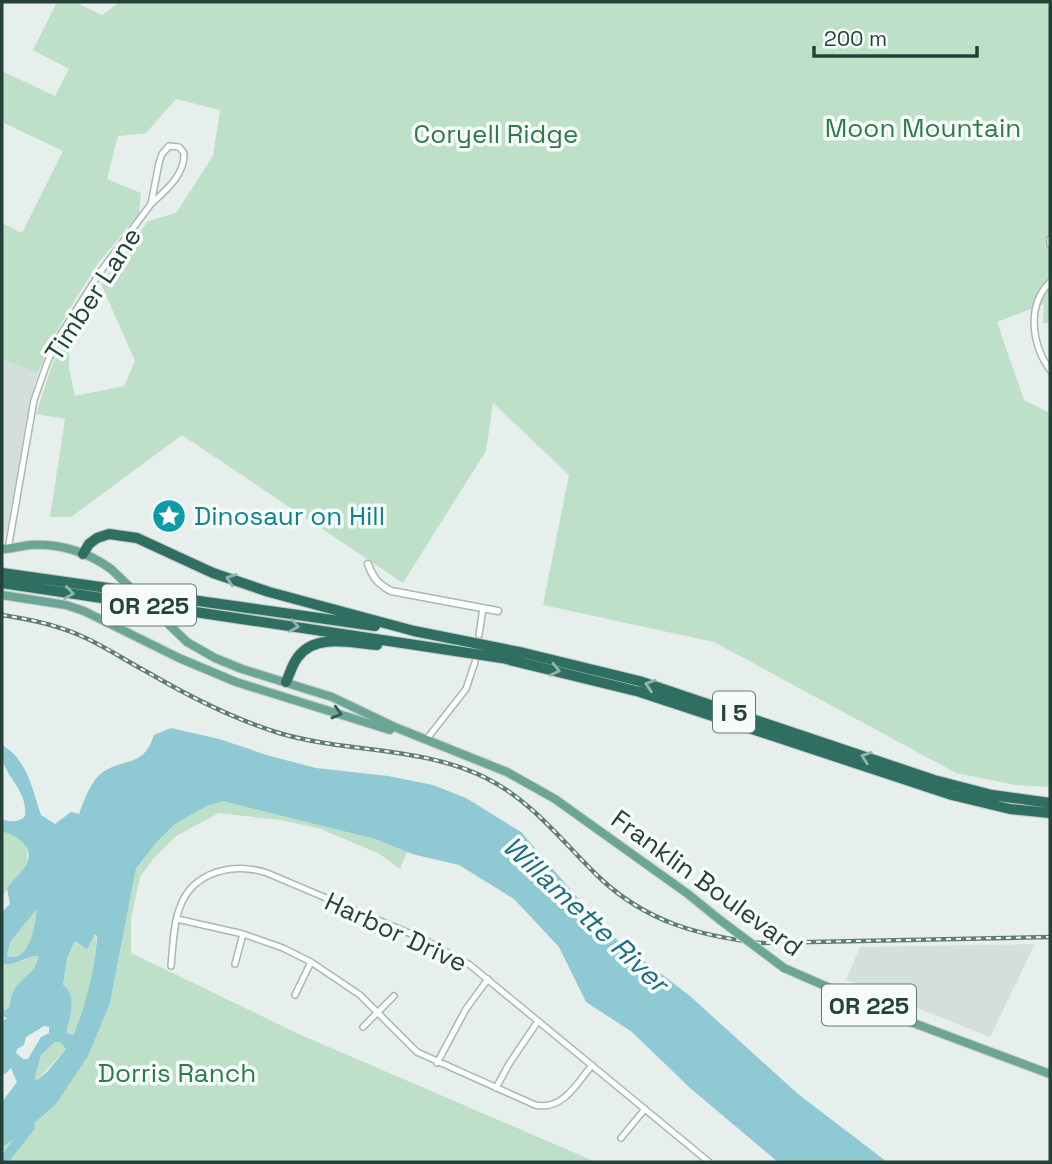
<svg xmlns="http://www.w3.org/2000/svg" width="1052" height="1164" viewBox="0 0 1052 1164" font-family="'Space Grotesk',sans-serif">
	<rect width="100%" height="100%" fill="#e6efeb"/>
	<path fill="#d4dfda" d="M2,359L38,373L30,399L7,529L2,539Z
		M1035,944L990,1037L846,980L860,947Z"/>
	<path fill="#bfe0c8" d="M57,2H75L102,15L120,2H1050V323H1043L1044,304L997,322L1024,400L1050,413V787L1016,785L956,773L714,642L543,605L569,475L493,403L486,451L403,583L182,435L71,517H50L65,419L36,414L52,365L69,332V368L75,396L124,386L135,361L101,284L148,221L176,213L213,156L220,110L176,99L146,133L118,136L107,179L141,193L139,214L99,262L76,298L52,339L38,373L2,359V223L22,233L63,151L2,122V71L55,96L69,69L33,50Z
		M223,800L375,839L407,852L400,869L378,853L318,828L280,820L219,813L176,836L154,858L140,877L131,919V953L301,1035L596,1162H2V1148L30,1127L56,1104L110,1003L136,870L156,843L175,824L207,806Z
		M2,831C7,833 14,834 19,837C28,843 30,860 24,869C18,878 9,881 6,892L2,895Z
		M38,908C34,924 31,963 7,956L10,942Z
		M95,933C100,955 86,1019 72,1035L67,1033V1029C72,1012 76,998 63,985L67,958L76,940L80,944Z
		M34,955H38C37,973 21,977 14,990C11,995 10,1002 9,1008L2,1012V963C13,967 24,960 34,955Z
		M55,1042H60L66,1049L36,1081L35,1078L41,1055Z"/>
	<path fill="#8ec9d4" fill-rule="evenodd" d="M171,728L219,739L270,756L316,768L388,776L433,785L466,798L521,832L607,932L690,996L798,1094L887,1162H778L690,1088L632,1032L586,1002L559,947L514,899L459,865L412,854L375,839L223,801L207,806L175,824L156,843L136,869L110,1003L88,1056L56,1104L30,1127L2,1148V1102L17,1082L11,1068L5,1074L2,1073V1021L7,1018L2,1016V1012L9,1008C10,1002 11,995 14,990C21,977 37,973 38,956C26,955 15,968 2,963V912L10,904L7,888C12,880 20,875 25,867C37,847 17,836 2,831V819C10,822 19,823 25,816C28,794 10,781 3,762C1,758 2,750 2,745C28,760 32,789 41,815L55,824L71,812L79,814C84,801 91,780 103,772C126,757 143,768 154,735ZM37,909C35,925 30,963 7,956L10,942ZM95,934L97,937C95,971 86,1003 74,1034L72,1035L67,1033V1029C71,1014 77,996 63,985L67,958L75,941L87,949ZM44,1026L49,1027V1033L41,1037L28,1059H23L16,1053L17,1049L24,1045L26,1037ZM55,1042H60L66,1049L47,1072L36,1081L35,1078L41,1055Z"/>
	<g fill="none" stroke-linecap="round" stroke-linejoin="round">
		<path stroke="#8ec9d4" stroke-width="10" d="M2,1162L30,1127"/>
		<path stroke="#bfccc8" stroke-width="5" stroke-dasharray="5 2.5" stroke-linecap="butt" d="M475,662L479,635"/>
		<g stroke="#a8b8b2" stroke-width="8">
			<path id="minor" d="M1050,239V244
				M1050,282C1026,306 1032,345 1050,370
				M8,549L34,400L47,363L59,337L101,271L151,204L159,163L162,154L169,146L179,147L184,153C185,175 166,190 151,204
				M479,635L483,608
				M426,740L466,689L475,662
				M177,919L243,934L283,948L311,962L360,995L417,1052L535,1105C562,1111 577,1084 592,1065
				M235,964L243,934
				M171,966C173,947 173,925 180,907C193,871 234,862 267,873L423,939L470,965L709,1162
				M295,995L311,962
				M363,1027L394,996
				M437,1063L466,1009L488,979
				M496,1088L509,1064L538,1021
				M621,1138L645,1109"/>
		</g>
		<g stroke="#a8b8b2" stroke-width="9">
			<path id="tertiary" d="M368,564C373,578 378,584 391,591L498,611"/>
		</g>
		<g stroke="#c2cac8" stroke-width="10">
			<path id="primary" d="M2,549C11,549 21,546 30,545C59,543 88,552 111,569
				M2,595L66,605L84,611L179,658L236,682L390,730
				M187,642L215,658L242,669L332,697L397,728L507,772L555,799L688,894L720,920
				M784,968L892,1015L1050,1074"/>
		</g>
		<g stroke="#c2cac8" stroke-width="12">
			<path id="motorway" d="M83,554L89,544L97,538L109,534L137,538L213,573L269,592L414,631L524,653L639,681L934,780L992,795L1050,803
				M2,573L375,626
				M2,583L502,658L640,692L952,795L1010,809L1050,813
				M286,682C290,674 292,664 298,657C315,633 352,643 377,645"/>
		</g>
		<use href="#minor" stroke="#fff" stroke-width="5"/>
		<use href="#tertiary" stroke="#fff" stroke-width="6"/>
		<use href="#primary" stroke="#6aa596" stroke-width="8"/>
		<use href="#motorway" stroke="#2f6f62" stroke-width="10"/>
		<g stroke="#5f7d75" stroke-width="4.5">
			<path id="rail" d="M2,615C28,619 54,624 79,635C103,645 126,661 149,673C190,697 234,719 279,733C346,753 422,746 486,778C534,802 563,843 601,879C647,922 700,936 760,943L1050,937"/>
		</g>
		<use href="#rail" stroke="#f7fbf9" stroke-width="2" stroke-dasharray="5" stroke-linecap="butt"/>
		<g stroke="#c2cac8" stroke-width="10" stroke-linecap="butt">
			<path id="primary-bridge" d="M111,569L187,642
				M720,920L784,968"/>
		</g>
		<use href="#primary-bridge" stroke="#6aa596" stroke-width="8"/>
	</g>
	<defs><path id="oneway-chevron" d="M-2-3.5L2.5 0L-2 3.5" fill="none" stroke-width="1.6" stroke-linecap="round" stroke-linejoin="round" transform="scale(1.75)"/></defs>
	<g stroke="#93b5ae">
		<use href="#oneway-chevron" transform="translate(231 579) rotate(-161)"/>
		<use href="#oneway-chevron" transform="translate(69 593) rotate(8)"/>
		<use href="#oneway-chevron" transform="translate(294 626) rotate(9)"/>
		<use href="#oneway-chevron" transform="translate(555 670) rotate(13)"/>
		<use href="#oneway-chevron" transform="translate(650 685) rotate(-162)"/>
		<use href="#oneway-chevron" transform="translate(866 757) rotate(-161)"/>
	</g>
	<use stroke="#365b51" href="#oneway-chevron" transform="translate(337 713) rotate(16)"/>
	<defs>
		<g id="sight-disc" transform="scale(1.75)"><circle r="9.5" fill="#0f9aa8" stroke="#f7fbf9"/><path d="M0-6L1.8-2.2L6-1.7L2.9 1.2L3.7 5.4L0 3.3L-3.7 5.4L-2.9 1.2L-6-1.7L-1.8-2.2Z" fill="#fff"/></g>
	</defs>
	<g fill-rule="evenodd">
		<use href="#sight-disc" x="169" y="516"/>
	</g>
	<g text-anchor="middle" dominant-baseline="central" stroke-width="7" stroke-linejoin="round" paint-order="stroke">
		<g fill="#f7fbf9" stroke="#637a73" stroke-width="2">
			<rect x="102" y="584.5" width="94" height="41" rx="5"/>
			<rect x="713" y="691.5" width="42" height="41" rx="5"/>
			<rect x="822" y="984.5" width="94" height="41" rx="5"/>
		</g>
		<g font-size="24" font-weight="bold" fill="#24423a">
			<text x="149" y="605">OR 225</text>
			<text x="734" y="712">I 5</text>
			<text x="869" y="1005">OR 225</text>
		</g>
		<g font-size="26" fill="#2d7a4b" stroke="#f7fbf9">
			<text x="923" y="128">Moon Mountain</text>
			<text x="496" y="134">Coryell Ridge</text>
			<text x="177" y="1073">Dorris Ranch</text>
		</g>
		<g font-size="26" fill="#24423a" stroke="#f7fbf9">
			<text transform="translate(93 294) rotate(-57)">Timber Lane</text>
			<text transform="translate(707 883) rotate(36)">Franklin Boulevard</text>
			<text transform="translate(396 932) rotate(25)">Harbor Drive</text>
		</g>
		<g font-size="26" fill="#0d838f" stroke="#f7fbf9" text-anchor="start">
			<text x="194" y="516">Dinosaur on Hill</text>
		</g>
		<g font-size="28" font-style="italic" fill="#1c6f80" stroke="#f7fbf9">
			<text transform="translate(586 914) rotate(43)">Willamette River</text>
		</g>
	</g>
	<rect width="1052" height="1164" fill="none" stroke="#24423a" stroke-width="7"/>
	<path d="M814 46v10h163v-10" fill="none" stroke="#24423a" stroke-width="3.5"/>
	<text x="824" y="46" font-size="21" fill="#24423a" stroke="#f7fbf9" stroke-width="5" paint-order="stroke">200 m</text>
</svg>
